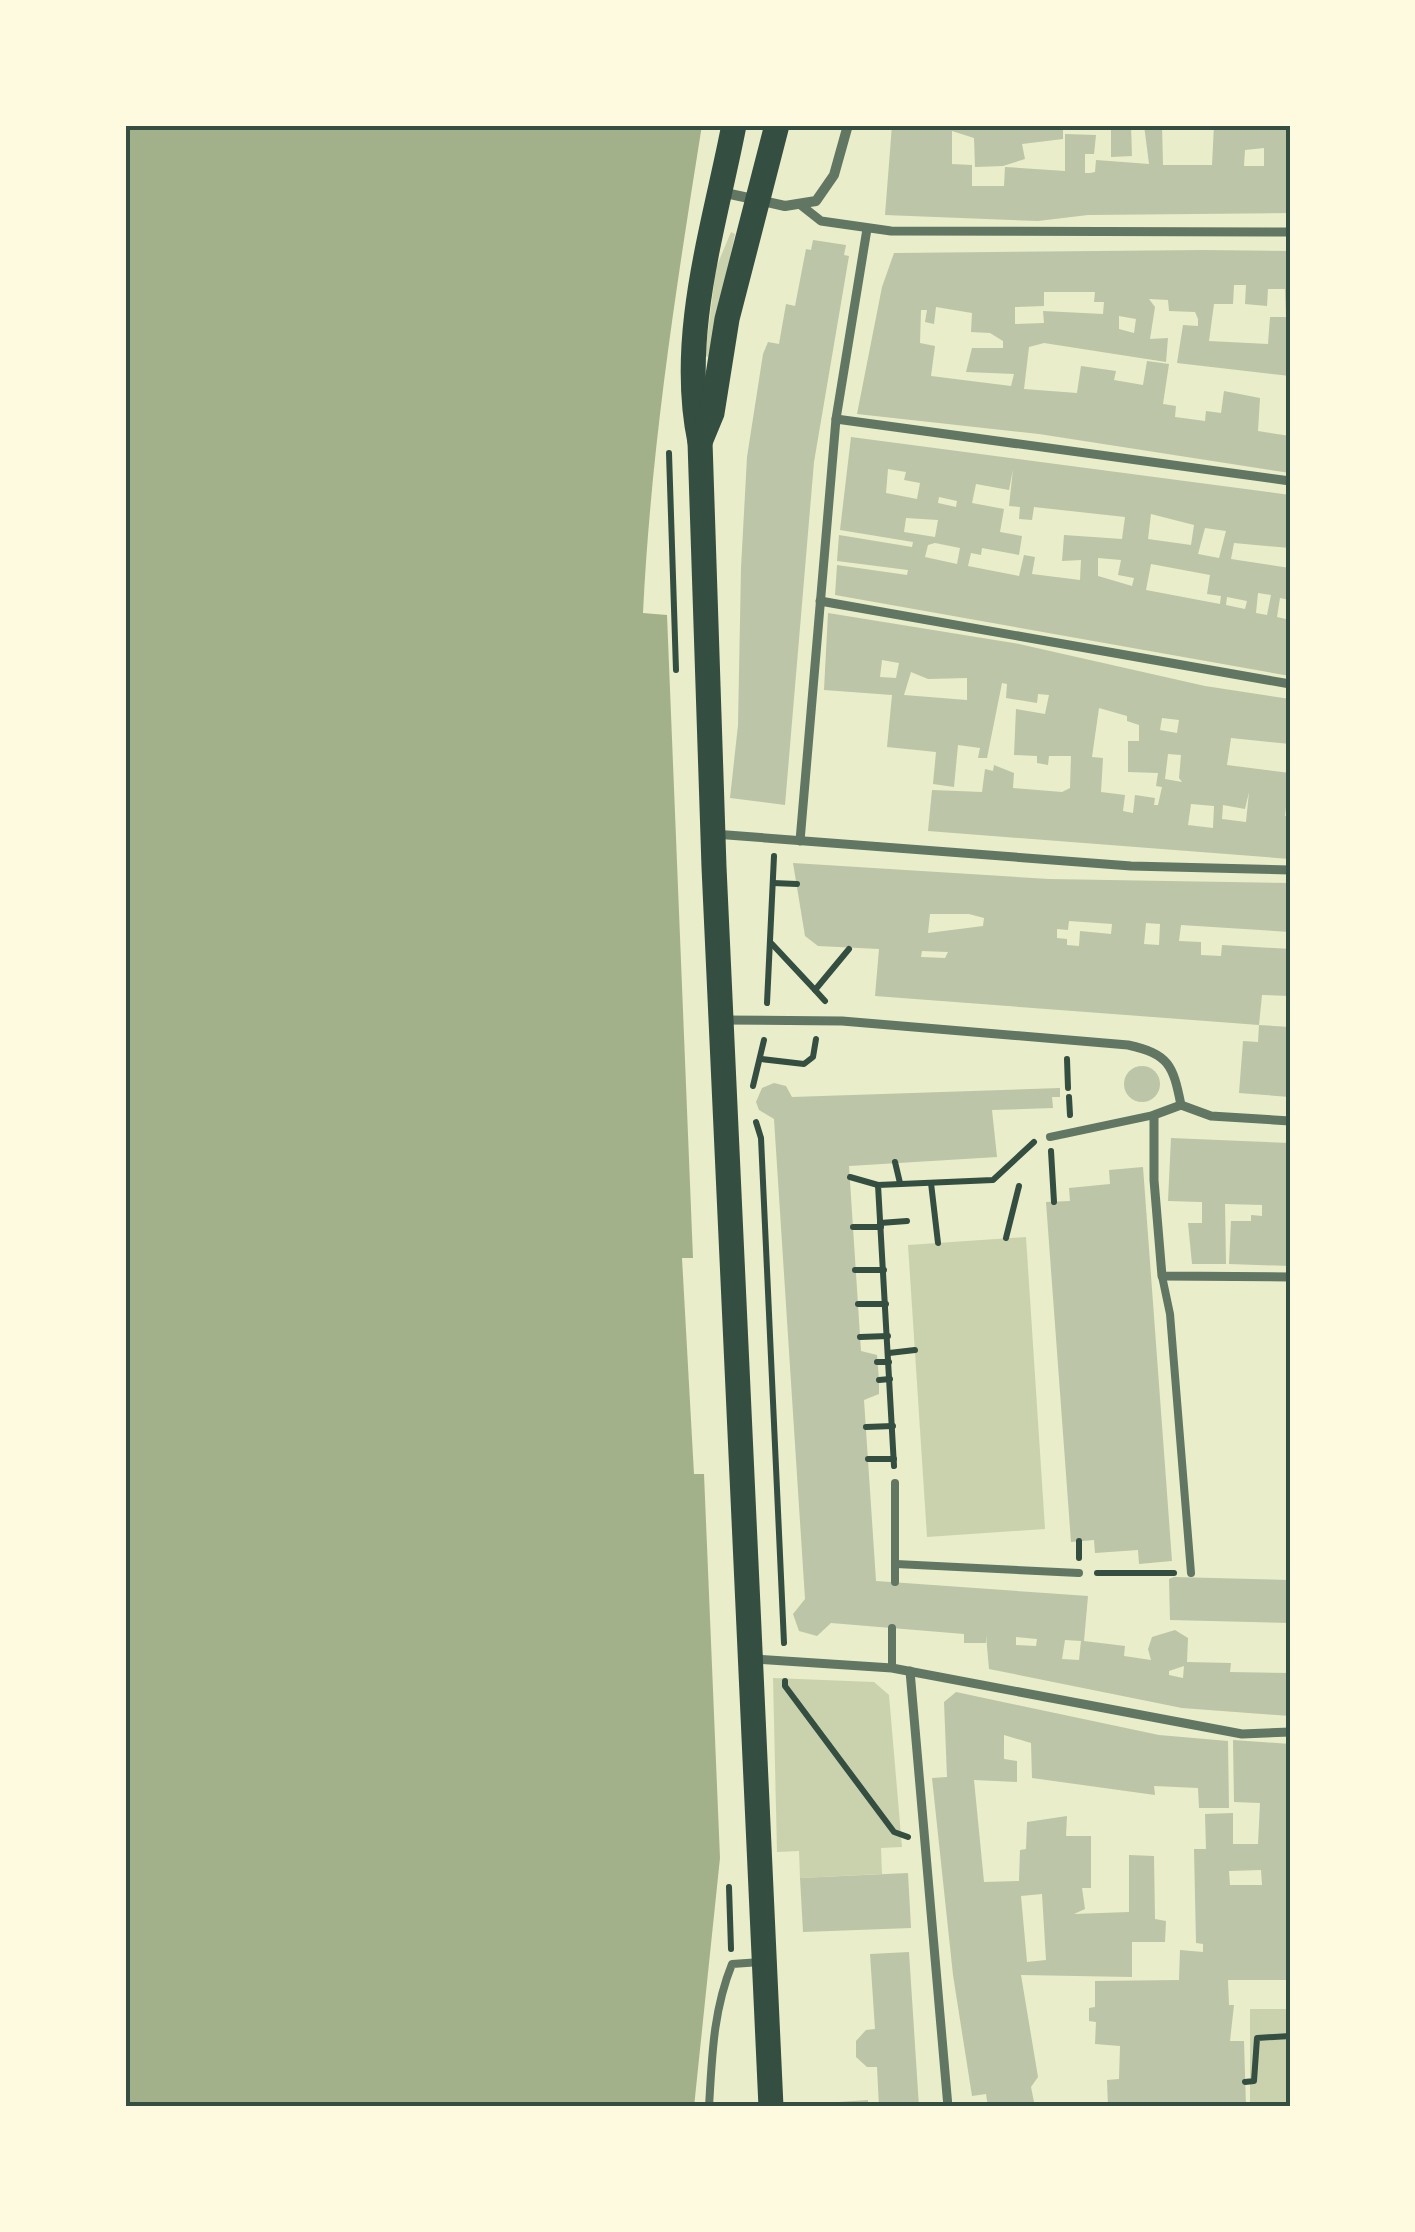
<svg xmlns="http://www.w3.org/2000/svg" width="1415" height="2232" font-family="Helvetica,sans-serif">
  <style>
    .green { fill: #cad2ad }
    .water { fill: #a3b18a }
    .building { fill: #bcc5a7; fill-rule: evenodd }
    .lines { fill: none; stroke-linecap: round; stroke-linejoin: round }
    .path { stroke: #344e41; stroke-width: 6 }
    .service { stroke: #617663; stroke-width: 8 }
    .pedestrian { stroke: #617663; stroke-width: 9 }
    .minor { stroke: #617663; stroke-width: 10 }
    .primary { stroke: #344e41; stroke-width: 25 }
    .neatline { fill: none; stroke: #344e41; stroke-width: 4 }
  </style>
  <rect width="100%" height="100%" fill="#e9edc9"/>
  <!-- green -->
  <g class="green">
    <path d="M731,232L735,234L709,357L705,356L716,268Z"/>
    <path d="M1026,1237L1045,1529L927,1537L908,1245Z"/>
    <path d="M773,1678L874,1682L889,1695L902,1847L881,1848L882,1874L800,1878L799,1851L777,1852Z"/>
    <rect x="1250" y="2009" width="40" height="98"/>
  </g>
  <!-- water -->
  <path class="water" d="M125,125H702C676,288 651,448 643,613L667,615L693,1258H682L694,1474H704L720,1858L694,2107H125Z"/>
  <!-- building -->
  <g class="building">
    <path d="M892,125H1063V139L1022,144L1025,159L1003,166L975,167L974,138L952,131V164L972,165V186H1004L1005,167L1065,171V134L1096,135L1094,154H1085V173H1090L1095,172L1096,160L1149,164L1144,125H1162L1163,165H1212L1214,125H1290V213L1088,215L1038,221L885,215ZM1264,148V166H1244L1245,150Z"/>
    <path d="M1111,125H1131L1132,156L1111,157Z"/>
    <path d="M813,240L846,245L844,255L849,256L814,462L785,805L730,798L738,725L741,568L747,457L763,354L768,342L779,344L786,304L795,306L806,249L811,250Z"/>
    <path d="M1203,250L1290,251V376L1177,363L1183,325L1198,326V319L1195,312L1169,311L1168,300L1149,299L1155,307L1150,339L1168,338L1166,362L1044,343L1029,347L1024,389L1077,393L1081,366L1116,371L1114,380L1143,385L1147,361L1169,364L1163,404L1176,406L1175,417L1205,421L1206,411L1221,413L1224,391L1260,398L1258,431L1290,436V473L1039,434L857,414L882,287L894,253ZM1234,285H1246L1245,304L1267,306L1268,289H1285L1286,317H1270L1268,344L1209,341L1214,304H1233ZM1044,292H1095L1094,302H1104L1103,314L1043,311L1044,323L1015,324V307L1044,306ZM936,307L972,313L971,332L990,333L1003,341V348H972L966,372L1014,374L1011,386L931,376L935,346L920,343L921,310H927L925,322L934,324ZM1119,316L1136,319L1134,333L1119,329Z"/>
    <path d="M851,437L1290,495V548L1234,543L1231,559L1290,568V600L1280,598L1277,617L1290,620V676L835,595L837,565L907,575L908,570L837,561L839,535L912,547L913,542L840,530ZM888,469L906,472L904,480L920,483L917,499L886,493ZM1013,469L1009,506L1020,507L1019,519L1032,520L1034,507L1125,517L1122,539L1064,535L1062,561L1081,560L1080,580L1032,574L1035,557L1024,555L1019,576L968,566L971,553L981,555L982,548L1019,555L1022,536L1000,532L1004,509L972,503L976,484L1009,490ZM939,497L957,501L956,507L938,503ZM1151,514L1194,525L1191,545L1148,539ZM906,518L938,520L935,537L904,532ZM1205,528L1226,531L1219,558L1198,554ZM935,543L960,548L957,564L925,557L928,545ZM1098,558L1121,560L1118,575L1134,578L1132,586L1098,576ZM1151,564L1210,575L1207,594L1221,596L1220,604L1146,590ZM1258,593L1271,595L1267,615L1256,613ZM1227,597L1247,601L1245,609L1226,605Z"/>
    <path d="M828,613L1019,644L1205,686L1290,699V744L1231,738L1227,765L1290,773L1285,816H1290V859L928,831L932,790L982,792L985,769L993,771L994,765L1014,773L1013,788L1062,792L1070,788L1071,756H1049L1048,765L1037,763V756L1014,755L1016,709L1045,714L1049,695L1038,694L1037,703L1006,698L1007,684L1002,683L987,758H978L980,748L958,745L954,787L933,784L936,752L887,747L892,695L824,690ZM882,660L899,663L896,678L880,677ZM911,672L928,679L967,678V700L904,695ZM1099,708L1127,716V721L1139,725V741H1128V772L1158,773L1156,786L1162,787L1158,805H1154L1155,798L1135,795L1133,813L1123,811L1125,795L1101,792L1103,758L1092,757ZM1162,718L1179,720L1177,733L1160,730ZM1168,754L1181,755L1179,778L1182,782L1165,779ZM1249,792L1246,822L1222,819L1223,805L1245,809ZM1191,804L1214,806L1213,828L1188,825Z"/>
    <path d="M793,863L1049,879L1290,883V932L1181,925L1179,941L1201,942V955L1221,956L1222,945L1290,949V996L1262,995L1259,1025L1290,1027V1097L1239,1093L1243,1041L1258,1042L1259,1025L875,996L879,949L818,946L805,936ZM930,914H969L984,918L983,926L928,933ZM1069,921L1112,924L1111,934L1080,931L1079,946L1067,945V939L1057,938V929L1068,930ZM1146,923L1160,924L1159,945L1144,944ZM922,951L948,952L945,958L921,957Z"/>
    <circle cx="1142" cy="1084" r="18"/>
    <path d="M774,1083L786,1086L792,1097L1060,1088V1097H1052L1053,1108L992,1110L997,1157L849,1166L861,1351L877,1355L879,1380V1394L864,1400L876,1581L1088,1596L1084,1641L1125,1646L1124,1656L1151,1660L1148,1649L1152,1637L1175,1630L1188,1638L1187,1662L1231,1663L1230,1672L1290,1673V1716L1182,1708L989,1669L986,1635V1643H964V1634L831,1623L817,1636L799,1631L793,1614L805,1599L774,1119L759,1110L756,1102L762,1088ZM1016,1637L1037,1639L1036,1646L1016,1645ZM1065,1640L1081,1641L1079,1660L1062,1659ZM1184,1666L1183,1678L1169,1675V1671Z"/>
    <path d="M1171,1138L1290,1143V1266L1229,1264L1231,1221H1251V1215L1262,1216V1205L1225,1204L1226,1264H1192L1188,1223H1202V1202L1168,1201Z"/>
    <path d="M1143,1167L1172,1561L1139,1564L1138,1550L1095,1553L1094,1540L1071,1542L1046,1202L1070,1201L1069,1188L1110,1184L1109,1170Z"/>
    <path d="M1174,1577L1290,1580V1623L1170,1620L1169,1579Z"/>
    <path d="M956,1692L1159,1735L1228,1741L1229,1808H1199L1198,1788L1154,1786L1155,1795L1032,1778L1031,1743L1004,1735V1759L1017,1761V1782L974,1780L984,1882L1019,1881L1020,1850L1026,1849L1027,1822L1067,1816L1066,1836H1091V1888H1082L1085,1909L1074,1914L1129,1912V1855L1154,1856L1155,1919L1166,1921L1165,1942H1132V1977L1021,1975L1038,2077L1031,2087L1035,2107H988L986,2094L972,2096L953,1975L932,1778L947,1777L944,1702ZM1042,1894L1046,1960L1027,1962L1021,1896Z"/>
    <path d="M1233,1740L1290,1744V1980H1228L1229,2005H1234L1230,2041H1244L1246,2107H1108L1107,2080L1119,2079L1120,2046L1095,2044L1096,2022L1089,2021V2008L1095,2007V1981L1179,1980L1180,1950L1203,1952V1944L1196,1943L1194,1849H1206L1205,1814L1233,1813V1844H1258L1260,1803L1234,1802ZM1261,1870L1262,1885H1230L1229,1871Z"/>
    <path d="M908,1873L911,1928L803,1932L800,1878Z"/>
    <path d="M909,1952L919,2107H879L877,2067H867L856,2057V2041L866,2030L875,2029L870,1954Z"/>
    <path d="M868,2100V2107H838V2102Z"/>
  </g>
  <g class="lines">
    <!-- path -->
    <g class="path">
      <path d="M669,453L676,670"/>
      <path d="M773,883L797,884"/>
      <path d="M772,944L815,990"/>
      <path d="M825,1001L815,990L849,949"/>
      <path d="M767,1003L774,856"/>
      <path d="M761,1059L804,1064L813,1057L816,1039"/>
      <path d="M1067,1059L1068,1088"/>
      <path d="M753,1086L764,1040"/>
      <path d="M1069,1097L1070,1115"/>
      <path d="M756,1122L761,1138L784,1643"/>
      <path d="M1051,1151L1054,1202"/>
      <path d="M895,1162L900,1183"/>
      <path d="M850,1177L878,1185"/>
      <path d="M931,1183L938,1243"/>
      <path d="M880,1223L907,1221"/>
      <path d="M853,1227H881"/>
      <path d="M1006,1238L1019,1186"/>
      <path d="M855,1270H884"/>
      <path d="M858,1304H886"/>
      <path d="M860,1337L888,1336"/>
      <path d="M889,1353L915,1350"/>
      <path d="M877,1362H889"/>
      <path d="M879,1380L890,1379"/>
      <path d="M866,1427L893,1426"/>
      <path d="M868,1459H894"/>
      <path d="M894,1466L878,1185L993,1180L1034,1142"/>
      <path d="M1079,1558V1541"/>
      <path d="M1097,1573H1174"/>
      <path d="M785,1681V1686L894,1832L908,1837"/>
      <path d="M729,1887L731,1949"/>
      <path d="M1245,2082L1254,2081L1257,2038L1290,2036"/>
    </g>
    <!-- service -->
    <g class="service">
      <path d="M1050,1137L1154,1115"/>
      <path d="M1162,1276L1170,1314L1191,1573"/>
      <path d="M896,1564L1079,1573"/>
      <path d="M895,1582V1483"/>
      <path d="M892,1628V1668"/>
      <path d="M709,2107C712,2057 713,2011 732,1964L761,1962"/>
    </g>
    <!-- pedestrian -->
    <g class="pedestrian">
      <path d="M802,206L821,221L891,231L1290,232"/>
      <path d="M836,419L1290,481"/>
      <path d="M820,601L1290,684"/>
      <path d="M714,834L1131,866L1290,870"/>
      <path d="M800,841L836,419L867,229"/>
      <path d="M722,1020L842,1021L1128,1045C1169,1054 1173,1065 1181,1105L1211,1116L1290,1121"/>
      <path d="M1181,1105L1154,1115V1180L1162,1276L1290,1277"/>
      <path d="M755,1659L892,1668L1242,1734L1290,1732"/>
      <path d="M910,1671L948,2107"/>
    </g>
    <!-- minor -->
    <path class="minor" d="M721,192L785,206L816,201L834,175L848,125"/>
    <!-- primary -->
    <g class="primary">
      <path d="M734,125C714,228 678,337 700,442L714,867L771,2107"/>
      <path d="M700,442L712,413L727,319L777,125"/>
    </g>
  </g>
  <!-- border -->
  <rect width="1415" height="2232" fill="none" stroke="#fefae0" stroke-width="255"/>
  <rect x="128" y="128" width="1160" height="1976" class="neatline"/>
</svg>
